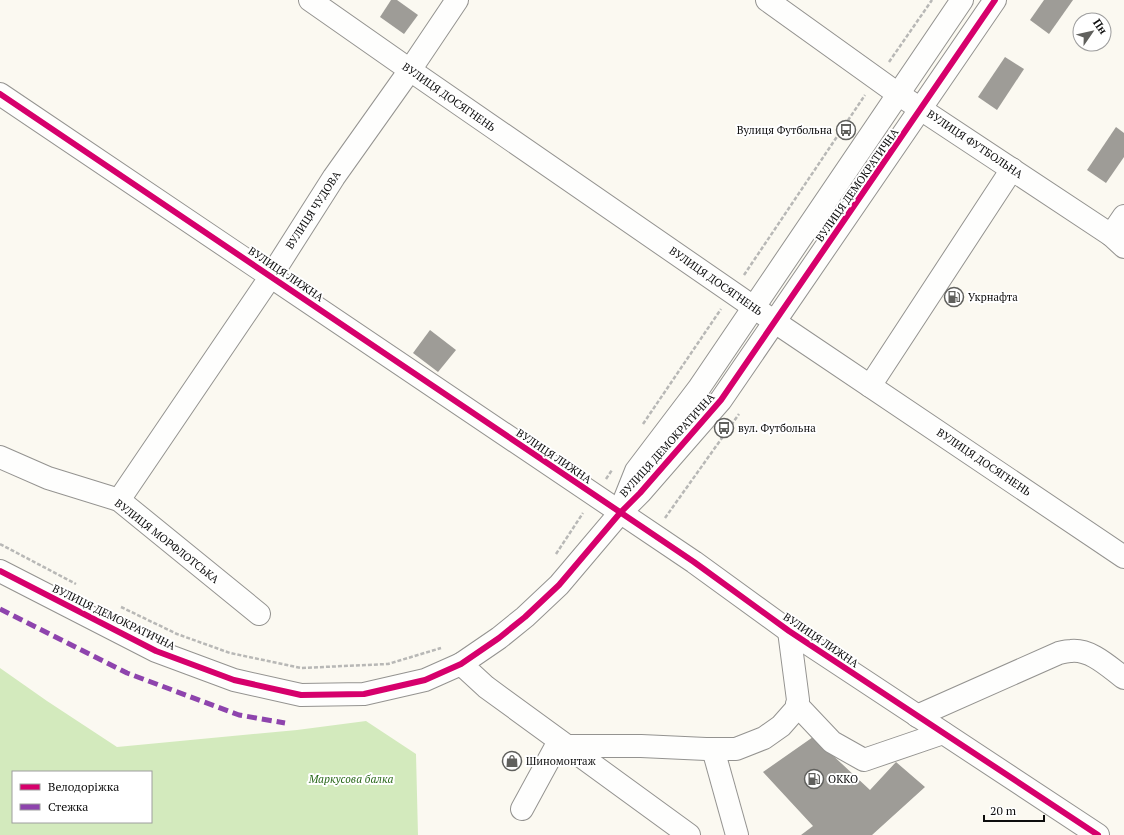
<svg xmlns="http://www.w3.org/2000/svg" width="1124" height="835" font-family="'PT Serif',serif">
  <style>
    .forest { fill: #d3eabd; fill-rule: evenodd }
    .building { fill: #9e9c97 }
    .lines { fill: none; stroke-linecap: round; stroke-linejoin: round }
    .minor-casing { stroke: #949390; stroke-width: 24 }
    .path { stroke: #b8b8b6; stroke-width: 2.5; stroke-dasharray: 4 2; stroke-linecap: butt }
    .minor { stroke: #fefefd; stroke-width: 22 }
    .quiet { stroke: #8e44ad; stroke-width: 5; stroke-dasharray: 10 5; stroke-linecap: butt }
    .cycleway-casing { stroke: #fff; stroke-width: 8 }
    .cycleway { stroke: #d6006c; stroke-width: 6 }
    .labels { text-anchor: middle; stroke-width: 4; stroke-linejoin: round; paint-order: stroke }
    .street-label { font-size: 11px; fill: #0d0d0d; stroke: #fff }
    .poi-label { font-size: 11px; fill: #0d0d0d; stroke: #fff; text-anchor: start }
    .park-label { font-size: 11px; font-style: italic; fill: #29681a; stroke: #fff }
  </style>
  <rect width="100%" height="100%" fill="#fbf9f1"/>
  <!-- forest -->
  <path class="forest" d="M0,668L47,701L117,747L297,730L366,721L416,754L418,835H0ZM13,772H151V822H13Z"/>
  <!-- building -->
  <g class="building">
    <path d="M391,0H397L418,15L404,34L380,17Z"/>
    <path d="M1044,0H1073L1049,34L1030,20Z"/>
    <path d="M1005,57L1024,69L997,110L978,97Z"/>
    <path d="M1116,127L1124,133V157L1106,183L1087,170Z"/>
    <path d="M430,330L456,350L438,372L413,353Z"/>
    <path d="M813,737L870,790L896,762L925,787L872,835H801L813,826L763,772Z"/>
  </g>
  <g class="lines">
    <!-- minor casing -->
    <g class="minor-casing">
      <g id="minor">
        <path d="M310,0L410,70L775,322L1124,557"/>
        <path d="M767,0L898,94L1111,235L1124,247"/>
        <path d="M0,94L694,562L789,631L1098,835"/>
        <path d="M1111,235L1124,216"/>
        <path d="M870,386L1012,169"/>
        <path d="M0,457L48,478L119,500L259,614"/>
        <path d="M119,500L271,276L334,177L410,70L457,0"/>
        <path d="M622,506L636,471L699,388L962,0"/>
        <path d="M0,571L156,651L234,680L301,695L364,694L425,680L461,664L499,638L525,617L559,585L620,513L640,493L721,400L995,0"/>
        <path d="M461,664L486,687L689,835"/>
        <path d="M797,705L832,742L864,760L943,733"/>
        <path d="M917,716L1059,653C1063,652 1067,651 1071,651C1091,649 1109,667 1124,678"/>
        <path d="M565,746H641L706,749H736L764,738L781,726L796,709L798,700L789,631"/>
        <path d="M713,749L737,835"/>
        <path d="M522,809L559,741"/>
      </g>
    </g>
    <!-- path -->
    <g class="path">
      <path d="M889,62L932,0"/>
      <path d="M744,275L865,95"/>
      <path d="M643,424L721,309"/>
      <path d="M606,479L612,470"/>
      <path d="M665,518L739,414"/>
      <path d="M0,544L76,584"/>
      <path d="M556,554L583,513"/>
      <path d="M121,607L177,634L230,653L301,668L388,664L441,648"/>
    </g>
    <!-- minor -->
    <use href="#minor" class="minor"/>
    <!-- quiet -->
    <path class="quiet" d="M0,609L127,673L239,715L285,723"/>
    <!-- cycleway casing -->
    <g class="cycleway-casing">
      <g id="cycleway">
        <path d="M0,94L694,562L789,631L1098,835"/>
        <path d="M0,571L156,651L234,680L301,695L364,694L425,680L461,664L499,638L525,617L559,585L620,513L640,493L721,400L995,0"/>
      </g>
    </g>
    <!-- cycleway -->
    <use href="#cycleway" class="cycleway"/>
  </g>
  <!-- icons -->
  <defs>
    <g id="bus-ring" transform="scale(1)"><circle r="9.5" fill="#fff" stroke="#60605d" stroke-width="1.5"/><path d="M-5-6H5V4H4V6H2V4H-2V6H-4V4H-5ZM-3.5-4V0h7V-4ZM-3.5 1.2v1.5H-2V1.2ZM2 1.2v1.5H3.5V1.2Z" fill="#60605d"/></g>
    <g id="fuel-ring" transform="scale(1)"><circle r="9.5" fill="#fff" stroke="#60605d" stroke-width="1.5"/><path d="M-5.5-6h7V0h2V4h1.3V-2.5L3-4.5l.8-.8L6-3V5H2.5V1h-1V6h-7ZM-4.2-4.7v3.2H.2V-4.7Z" fill="#60605d"/></g>
    <g id="shop-ring" transform="scale(1)"><circle r="9.5" fill="#fff" stroke="#60605d" stroke-width="1.5"/><path d="M-5-2.5h2.3a2.7 3.5 0 0 1 5.4 0H5L5.5 6h-11ZM-1.5-2.5h3a1.5 2.3 0 0 0-3 0Z" fill="#60605d"/></g>
  </defs>
  <g fill-rule="evenodd">
    <use href="#bus-ring" x="846" y="130"/>
    <use href="#fuel-ring" x="954" y="297"/>
    <use href="#bus-ring" x="724" y="428"/>
    <use href="#shop-ring" x="512" y="761"/>
    <use href="#fuel-ring" x="814" y="779"/>
  </g>
  <g class="labels">
    <!-- street labels -->
    <g class="street-label">
      <text transform="translate(449 97) rotate(35)" y="4">ВУЛИЦЯ ДОСЯГНЕНЬ</text>
      <text transform="translate(975 144) rotate(34)" y="4">ВУЛИЦЯ ФУТБОЛЬНА</text>
      <text transform="translate(857 185) rotate(-55)" y="4">ВУЛИЦЯ ДЕМОКРАТИЧНА</text>
      <text transform="translate(313 210) rotate(-57)" y="4">ВУЛИЦЯ ЧУДОВА</text>
      <text transform="translate(286 274) rotate(34)" y="4">ВУЛИЦЯ ЛИЖНА</text>
      <text transform="translate(716 281) rotate(35)" y="4">ВУЛИЦЯ ДОСЯГНЕНЬ</text>
      <text transform="translate(667 445) rotate(-48)" y="4">ВУЛИЦЯ ДЕМОКРАТИЧНА</text>
      <text transform="translate(554 456) rotate(34)" y="4">ВУЛИЦЯ ЛИЖНА</text>
      <text transform="translate(984 462) rotate(34)" y="4">ВУЛИЦЯ ДОСЯГНЕНЬ</text>
      <text transform="translate(167 541) rotate(38)" y="4">ВУЛИЦЯ МОРФЛОТСЬКА</text>
      <text transform="translate(114 617) rotate(26)" y="4">ВУЛИЦЯ ДЕМОКРАТИЧНА</text>
      <text transform="translate(821 640) rotate(34)" y="4">ВУЛИЦЯ ЛИЖНА</text>
    </g>
    <!-- poi labels -->
    <g class="poi-label">
      <text x="832" y="134" text-anchor="end">Вулиця Футбольна</text>
      <text x="968" y="301">Укрнафта</text>
      <text x="738" y="432">вул. Футбольна</text>
      <text x="526" y="765">Шиномонтаж</text>
      <text x="828" y="783">ОККО</text>
    </g>
    <!-- park labels -->
    <g class="park-label">
      <text x="351" y="783">Маркусова балка</text>
    </g>
  </g>
  <!-- legend -->
  <rect x="12" y="771" width="140" height="52" fill="#ffffff" stroke="#9e9e9e"/>
  <rect x="20" y="784" width="20" height="6" fill="#d6006c" stroke="#9e9e9e"/>
  <text x="48" y="791" font-size="12" fill="#0d0d0d">Велодоріжка</text>
  <rect x="20" y="804" width="20" height="6" fill="#8e44ad" stroke="#9e9e9e"/>
  <text x="48" y="811" font-size="12" fill="#0d0d0d">Стежка</text>
  <!-- north arrow -->
  <g transform="translate(1092 32) rotate(56)"><circle r="19" fill="#ffffff" stroke="#9e9e9e"/>
  <path d="M0-3L7 15L0 10L-7 15Z" fill="#60605d"/>
  <text y="-6" font-size="11" font-weight="bold" text-anchor="middle" fill="#0d0d0d">Пн</text>
  </g>
  <!-- scale -->
  <path d="M984 815v6h60v-6" fill="none" stroke="#0d0d0d" stroke-width="2"/>
  <text x="990" y="815" font-size="12" fill="#0d0d0d" stroke="#ffffff" stroke-width="3" paint-order="stroke">20 m</text>
</svg>
